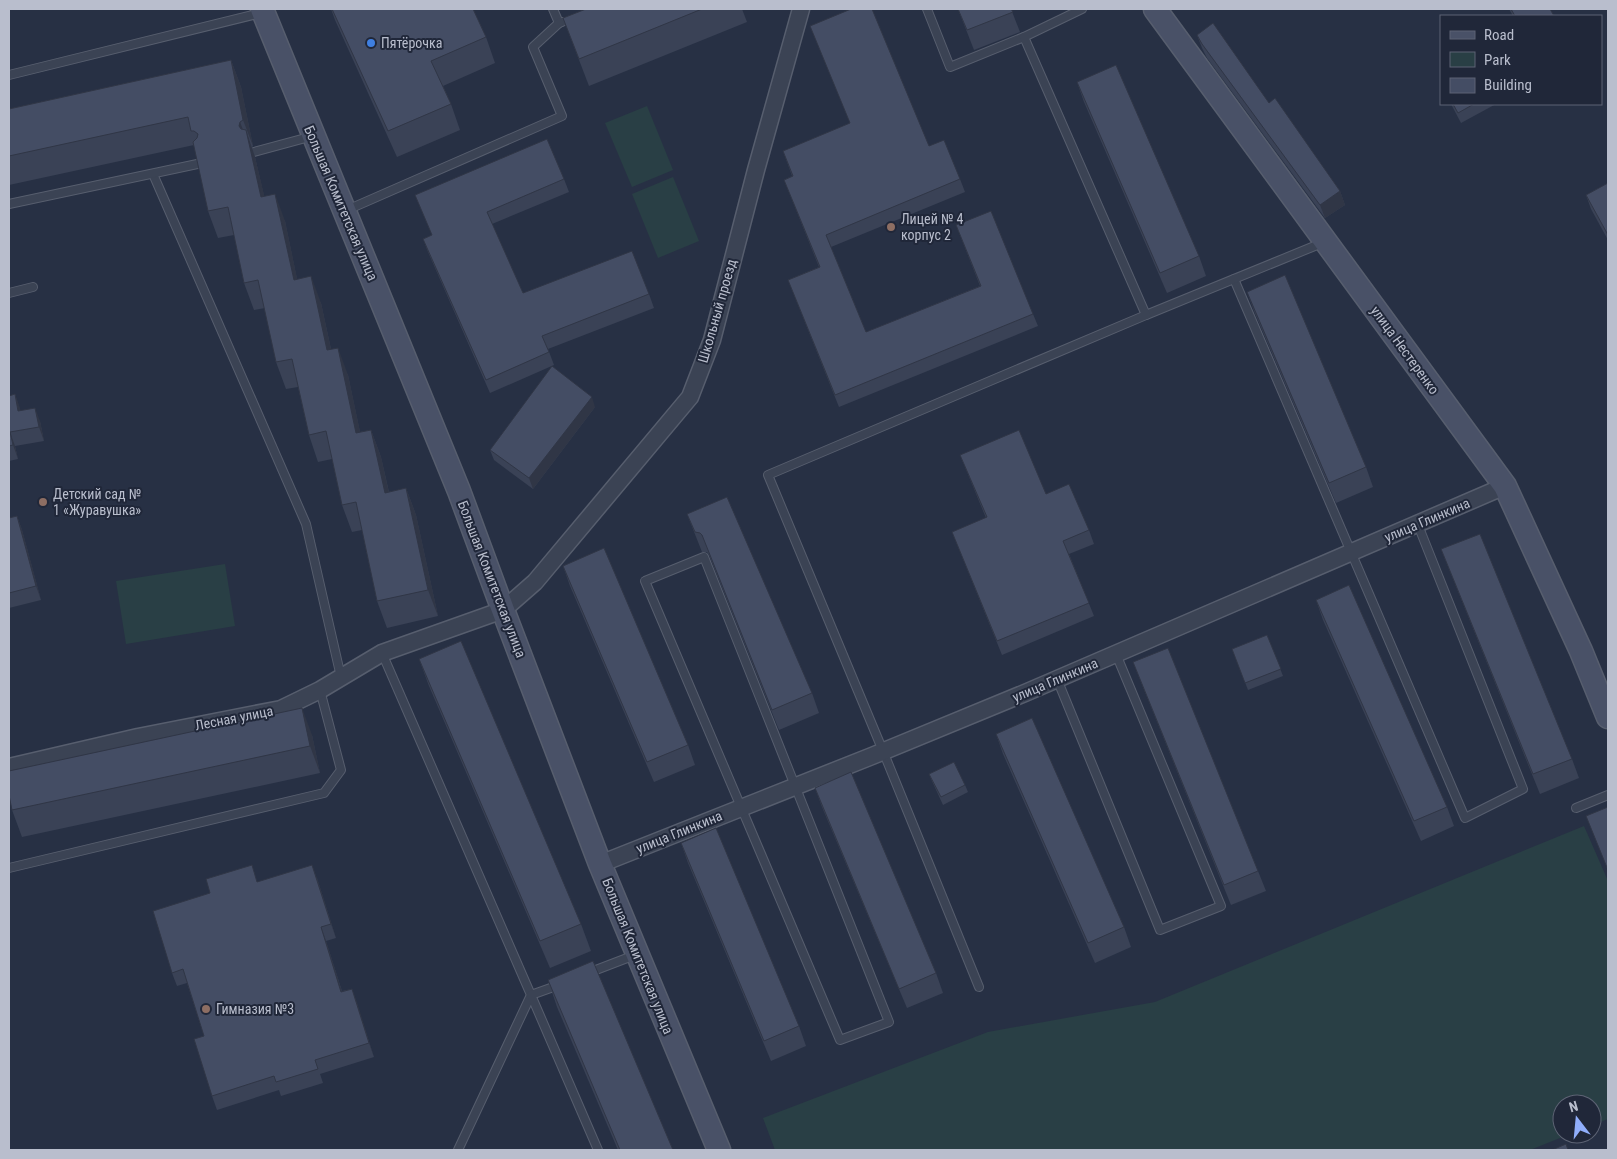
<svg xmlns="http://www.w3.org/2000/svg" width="1617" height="1159" font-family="'Roboto Condensed',sans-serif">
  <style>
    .green { fill: #293f45 }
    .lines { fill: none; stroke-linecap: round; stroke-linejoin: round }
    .lane-casing { stroke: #575e6e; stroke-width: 10 }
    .street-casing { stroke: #575e6e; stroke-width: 19 }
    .secondary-casing { stroke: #575e6e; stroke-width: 25 }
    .lane { stroke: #3b4354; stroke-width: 8 }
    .street { stroke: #3b4354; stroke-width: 16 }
    .secondary { stroke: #495167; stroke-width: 22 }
    .wall { fill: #3a4256 }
    .shaded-wall { fill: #303646 }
    .building { fill: #444d64; stroke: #303646 }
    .shop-dot { fill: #3f7fe0; stroke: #202739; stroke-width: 2 }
    .education-dot { fill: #8d6e63; stroke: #202739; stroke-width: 2 }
    .labels { text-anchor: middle; stroke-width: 4; stroke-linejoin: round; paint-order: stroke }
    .poi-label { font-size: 14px; fill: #b9becd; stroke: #202739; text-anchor: start }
    .street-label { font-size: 14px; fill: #b9becd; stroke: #202739 }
  </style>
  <rect width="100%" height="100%" fill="#273044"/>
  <!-- green -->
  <g class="green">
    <path d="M647,106L673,170L632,187L605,123Z"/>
    <path d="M673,177L699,241L658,258L632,194Z"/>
    <path d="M225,564L235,626L126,644L116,581Z"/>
    <path d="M1584,826L1608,881V1119L1592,1125V1104H1562V1134H1570L1530,1150H775L763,1118L988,1032L1155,1002Z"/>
  </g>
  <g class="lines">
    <!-- lane casing -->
    <g class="lane-casing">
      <g id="lane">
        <path d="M553,9L559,23L562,22"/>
        <path d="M927,9L950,67L1024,37"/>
        <path d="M9,75L261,13"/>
        <path d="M254,152L313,136"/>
        <path d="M153,174L306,524L341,677"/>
        <path d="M9,204L202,163"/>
        <path d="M347,210L562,116L533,47L559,23"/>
        <path d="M1234,279L1465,818L1523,789L1418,525"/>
        <path d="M9,293L33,287"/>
        <path d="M1146,315L1322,243"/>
        <path d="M704,557L889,1022L840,1040L645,581Z"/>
        <path d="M382,653L531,995L458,1150"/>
        <path d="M1057,679L1160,930L1221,906L1116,654"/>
        <path d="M1576,808L1608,795"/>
        <path d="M9,868L324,793L341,770L320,690"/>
        <path d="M588,973L635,955"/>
        <path d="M559,985L531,995L598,1150"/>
        <path d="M979,987L883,751L768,475L1146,315L1024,37L1082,9"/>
      </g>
    </g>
    <!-- street casing -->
    <g class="street-casing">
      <g id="street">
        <path d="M9,767L138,737L281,709L320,690L382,653L503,610L535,582L690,397L712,340L756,170L801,9"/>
        <path d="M600,864L872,756L1025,693L1505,486"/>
      </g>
    </g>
    <!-- secondary casing -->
    <g class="secondary-casing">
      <g id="secondary">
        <path d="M262,9L459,491L503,610L600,864L719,1150"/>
        <path d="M1155,9L1505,486L1581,651L1608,717"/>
      </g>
    </g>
    <!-- lane -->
    <use href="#lane" class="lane"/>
    <!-- street -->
    <use href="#street" class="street"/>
    <!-- secondary -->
    <use href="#secondary" class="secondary"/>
  </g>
  <!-- wall -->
  <g class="wall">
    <path d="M331,9H473L486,37L495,63L443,86L451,104L460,130L397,157L335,20Z"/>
    <path d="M586,9H742L747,22L589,86L563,18Z"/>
    <path d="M958,9H1011L1020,32L974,50Z"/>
    <path d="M1509,9H1550L1554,16H1513Z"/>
    <path d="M810,26L929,146L960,179L965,192L831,247L866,332L980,286L956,225L1033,314L1038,326L839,407L788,280L819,267L784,180L792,176L783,151L850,123Z"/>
    <path d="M1197,35L1269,103L1340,191L1345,205L1325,218L1207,58L1202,48Z"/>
    <path d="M231,60L241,87L253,146L252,147L255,157L264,196L285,221L297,279L321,303L331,349L348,375L360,432L371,430L381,457L389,492L406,488L416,515L438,616L387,628L377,601L362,530L352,532L342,505L332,459L318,462L309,435L298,387L286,389L276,362L265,308L254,310L244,283L234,235L218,238L208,211L194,145L9,185V109Z"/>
    <path d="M1077,82L1199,256L1206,276L1167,293L1084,102Z"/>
    <path d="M1451,104H1496L1461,123Z"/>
    <path d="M564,179L569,192L492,224L523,293L649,294L654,308L548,349L554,365L490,393L428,252L423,239L432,235L415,195Z"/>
    <path d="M1608,183V240L1591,209L1586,195Z"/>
    <path d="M1247,292L1366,467L1373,487L1336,503L1254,311Z"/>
    <path d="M15,394L20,411L40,421L44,441L15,446L18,459L9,461V396Z"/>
    <path d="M595,407L533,489L494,460L490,450Z"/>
    <path d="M960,455L1046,494L1089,530L1094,544L1069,554L1094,616L1002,655L952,532L986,518Z"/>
    <path d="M687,514L812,693L819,713L779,730L709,555L707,552H702Z"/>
    <path d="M17,516L22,530L41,600L9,608V518Z"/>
    <path d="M1441,549L1572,759L1579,778L1540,794L1449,569Z"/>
    <path d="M563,566L688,745L695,765L654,782L570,586Z"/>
    <path d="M1316,600L1447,807L1454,826L1421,841L1323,620Z"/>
    <path d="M1267,635L1283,676L1248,690L1232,649Z"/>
    <path d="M419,659L581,924L591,951L550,968L429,686Z"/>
    <path d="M1133,662L1258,871L1266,891L1231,905L1141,682Z"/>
    <path d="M996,734L1124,927L1131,947L1095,963L1003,754Z"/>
    <path d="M312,735L320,773L22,837L12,810Z"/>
    <path d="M929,774L965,785L968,792L943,805L932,781Z"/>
    <path d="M815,788L936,973L943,993L907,1008L822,807Z"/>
    <path d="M681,843L799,1026L806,1046L771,1061L688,863Z"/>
    <path d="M317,878L336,938L326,941L342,991L352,989L374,1057L320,1074L323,1083L281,1096L279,1090L217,1110L212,1096L204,1036L187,983L177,986L172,973L258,882Z"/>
    <path d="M548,980L673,1150H618L557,1007Z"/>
  </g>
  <!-- shaded-wall -->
  <g class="shaded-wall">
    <path d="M231,60L241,87L253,146L243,120Z"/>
    <path d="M240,122L250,148L239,126Z"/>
    <path d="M246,130L255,157L271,224L261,197Z"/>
    <path d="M1340,191L1345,205L1325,218L1320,205Z"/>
    <path d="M275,194L285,221L303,307L294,280Z"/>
    <path d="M311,276L321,303L337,377L327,350Z"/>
    <path d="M338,348L348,375L366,460L356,433Z"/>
    <path d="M15,394L20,408L23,425L18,411Z"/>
    <path d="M592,397L595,407L533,489L529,478Z"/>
    <path d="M35,408L40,421L44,441L39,427Z"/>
    <path d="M371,430L381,457L395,520L385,493Z"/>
    <path d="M10,432L15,446L18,459L13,445Z"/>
    <path d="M406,488L416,515L438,616L428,590Z"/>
    <path d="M17,516L22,530L41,600L36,586Z"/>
    <path d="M302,708L312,735L320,773L310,746Z"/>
    <path d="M312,865L317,878L336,938L331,924Z"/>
    <path d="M321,927L326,941L346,1005L341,992Z"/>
    <path d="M352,989L357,1002L374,1057L369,1043Z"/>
  </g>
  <!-- building -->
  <g class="building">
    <path d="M332,9H473L486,37L431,61L451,104L388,131Z"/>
    <path d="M586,9H702L579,59L563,18Z"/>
    <path d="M851,9H872L929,146L944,140L960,179L826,235L866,332L981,286L956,225L991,211L1033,314L835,395L788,280L820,267L784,180L793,176L783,151L850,123L810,26Z"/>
    <path d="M958,9H1011L1013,12L967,30Z"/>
    <path d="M1511,9H1550L1554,16H1515Z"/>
    <path d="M1213,23L1269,103L1275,98L1340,191L1320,205L1202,44L1197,35Z"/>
    <path d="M231,60L243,120L240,122L239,126L241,129L246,130L261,197L275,194L294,280L311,276L327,350L338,348L356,433L371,430L385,493L406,488L428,590L377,601L356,502L342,505L326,431L309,435L292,359L276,362L258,280L244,283L228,207L208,211L193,142L197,138L198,134L194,131H191L188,117L9,156V109Z"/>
    <path d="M1116,65L1199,256L1160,273L1077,82Z"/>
    <path d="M1453,104H1474L1458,113Z"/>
    <path d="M547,139L564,179L487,212L523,293L632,251L649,294L542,336L549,352L486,380L423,239L432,235L415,195Z"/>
    <path d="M1608,183V235L1586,195Z"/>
    <path d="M1285,275L1366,467L1329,483L1247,292Z"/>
    <path d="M552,366L592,397L529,478L490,450Z"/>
    <path d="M15,394L18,411L35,408L39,427L10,432L13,445L9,446V396Z"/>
    <path d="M1019,430L1046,494L1069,484L1089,530L1063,541L1089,603L997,641L952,532L987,517L960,455Z"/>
    <path d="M727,497L812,693L772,710L702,535L700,533L695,532L687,514Z"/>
    <path d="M17,516L36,586L9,593V518Z"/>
    <path d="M1480,534L1572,759L1533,774L1441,549Z"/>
    <path d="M604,548L688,745L647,762L563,566Z"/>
    <path d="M1349,585L1447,807L1414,821L1316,600Z"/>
    <path d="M1267,635L1281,669L1245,683L1232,649Z"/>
    <path d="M461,641L581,924L540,941L419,659Z"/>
    <path d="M1168,648L1258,871L1224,885L1133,662Z"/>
    <path d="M302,708L310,746L12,810L9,795V771Z"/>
    <path d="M1032,718L1124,927L1088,943L996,734Z"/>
    <path d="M954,762L965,785L941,797L929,774Z"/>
    <path d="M851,772L936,973L899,989L815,788Z"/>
    <path d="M1608,807V870L1586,816Z"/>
    <path d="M716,828L799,1026L764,1041L681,843Z"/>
    <path d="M252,865L257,882L312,865L331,924L321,927L341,992L352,989L369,1043L315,1060L318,1069L276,1082L274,1076L212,1096L194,1039L204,1036L183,969L172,973L153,911L210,893L206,879Z"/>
    <path d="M593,961L673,1150H620L548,980Z"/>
    <path d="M1566,1144L1568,1150H1552Z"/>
  </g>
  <!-- markers -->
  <circle class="shop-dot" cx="371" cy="43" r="5"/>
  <g class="education-dot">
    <circle cx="891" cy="227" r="5"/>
    <circle cx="43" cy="502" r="5"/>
    <circle cx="206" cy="1009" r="5"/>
  </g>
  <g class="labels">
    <!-- poi labels -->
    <g class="poi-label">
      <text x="381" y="48">Пятёрочка</text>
      <text x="901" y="224">Лицей № 4<tspan x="901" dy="16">корпус 2</tspan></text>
      <text x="53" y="499">Детский сад №<tspan x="53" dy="16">1 «Журавушка»</tspan></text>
      <text x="216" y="1014">Гимназия №3</text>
    </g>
    <!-- street labels -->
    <g class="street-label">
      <text transform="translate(341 203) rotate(67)" y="5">Большая Комитетская улица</text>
      <text transform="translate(717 311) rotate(-74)" y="5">Школьный проезд</text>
      <text transform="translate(1405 350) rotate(54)" y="5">улица Нестеренко</text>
      <text transform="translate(1427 520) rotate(-23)" y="5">улица Глинкина</text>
      <text transform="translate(492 579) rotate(69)" y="5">Большая Комитетская улица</text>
      <text transform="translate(1055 680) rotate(-23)" y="5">улица Глинкина</text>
      <text transform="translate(234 718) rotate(-11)" y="5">Лесная улица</text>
      <text transform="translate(679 832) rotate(-22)" y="5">улица Глинкина</text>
      <text transform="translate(638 956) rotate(68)" y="5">Большая Комитетская улица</text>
    </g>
  </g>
  <!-- border -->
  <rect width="1617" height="1159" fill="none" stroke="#b9becd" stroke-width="20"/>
  <!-- legend -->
  <rect x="1440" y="15" width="162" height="90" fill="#202739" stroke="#5d6374"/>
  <rect x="1450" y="31" width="25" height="8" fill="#495167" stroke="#5d6374"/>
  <text x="1484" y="40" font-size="15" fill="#b9becd">Road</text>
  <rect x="1450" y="52" width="25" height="15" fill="#293f45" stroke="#5d6374"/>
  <text x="1484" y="65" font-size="15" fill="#b9becd">Park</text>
  <rect x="1450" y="78" width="25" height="15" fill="#444d64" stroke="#5d6374"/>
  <text x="1484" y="90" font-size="15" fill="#b9becd">Building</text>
  <!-- north arrow -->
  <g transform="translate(1577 1119) rotate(344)"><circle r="24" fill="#202739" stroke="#5d6374"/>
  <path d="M0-4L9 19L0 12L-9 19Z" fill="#90aefb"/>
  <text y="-8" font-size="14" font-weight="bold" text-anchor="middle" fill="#b9becd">N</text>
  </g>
</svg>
